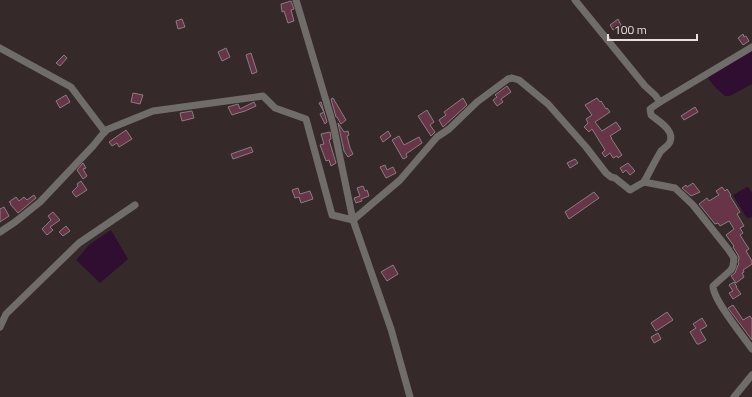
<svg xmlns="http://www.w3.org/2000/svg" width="752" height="397" font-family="'Titillium Web',sans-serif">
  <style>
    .water { fill: #2f0e31 }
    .building { fill: #683548; stroke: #897d81 }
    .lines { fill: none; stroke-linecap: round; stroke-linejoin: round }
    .street { stroke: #706c69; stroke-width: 7 }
  </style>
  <rect width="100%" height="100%" fill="#352a29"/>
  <!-- water -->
  <g class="water">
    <path d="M752,49V84L730,96H725L716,88L709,80L708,77Z"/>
    <path d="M747,187L749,188L752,193V217L748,218L746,217L733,195Z"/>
    <path d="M111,230L128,259L100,283L76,260L90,244Z"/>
  </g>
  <!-- building -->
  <g class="building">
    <path d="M291,1L294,9L291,10L294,21L288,23L284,11L282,12L281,4Z"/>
    <path d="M182,19L185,27L178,29L176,21Z"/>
    <path d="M618,19L621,25L613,30L610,25Z"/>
    <path d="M743,34L744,37L746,36L749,41L743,45L738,38Z"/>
    <path d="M226,48L230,57L222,61L218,52Z"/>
    <path d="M251,53L257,72L252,74L246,55Z"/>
    <path d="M64,55L67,58L60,66L56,63Z"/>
    <path d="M507,86L511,92L501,99L503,102L497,106L493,100L497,97L495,95Z"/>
    <path d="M133,93L143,95L140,104L131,102Z"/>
    <path d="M66,95L70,102L60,108L56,101Z"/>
    <path d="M333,98L346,120L341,124L337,117H336L331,99Z"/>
    <path d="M463,98L467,105L443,127L439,120L446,115L444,112Z"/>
    <path d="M597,98L600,102L601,101L606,109L607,108L610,112L595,122L602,131L616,122L621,129L610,136L612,138H611L622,155L618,158L617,156L613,158L610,153L605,157L602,153L605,150L592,129L589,132L584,127L588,123L586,119L592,115L585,105Z"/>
    <path d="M254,102L256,106L245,111L238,113L232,115L228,107L238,104L240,109Z"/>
    <path d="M321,102L327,122L325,124L320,114L324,112L319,103Z"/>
    <path d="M695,107L698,112L684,120L681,116Z"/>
    <path d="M427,110L434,122L430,125L435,132L431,136L418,116Z"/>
    <path d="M192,111L194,118L182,121L180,113Z"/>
    <path d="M338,123L344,132L348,131L349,135L347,136L350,148L353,154L348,157L344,151Z"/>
    <path d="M126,130L132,139L119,147L117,143L112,146L109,142Z"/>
    <path d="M388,131L391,136L383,142L380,137Z"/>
    <path d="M330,132L331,139L329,140L336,163L331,166L329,160L326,161L320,145L324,144L321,134Z"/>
    <path d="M399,136L404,145L419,137L422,143L406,154L407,157L403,159L392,140Z"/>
    <path d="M251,147L253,152L233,159L231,154Z"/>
    <path d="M575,159L578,163L570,168L567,163Z"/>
    <path d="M83,163L86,168L83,169L87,176L83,179L77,170Z"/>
    <path d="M628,163L635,171L630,175L626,170L623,173L620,168Z"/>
    <path d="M385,165L387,170L393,167L396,173L386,178L380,167Z"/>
    <path d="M81,181L87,190L76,197L72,192L78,186L77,184Z"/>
    <path d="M693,183L700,192L691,196L682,188L686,185L687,187Z"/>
    <path d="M363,186L365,191L367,190L369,196L361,199L362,201L356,203L354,198L360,196L357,188Z"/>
    <path d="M722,187L725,191L727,189L731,195L730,196L740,212L737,214L744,226L740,228L743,233L740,235L749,249L746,251L752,261V264L743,270L744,272L742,273L744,277L736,283L731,276L735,273L738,265L739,264L738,263L739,258L738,255L733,247L734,246L726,235L734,229L729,221L720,226L718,223L715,224L699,204L707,198L709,201L719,195L716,191Z"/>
    <path d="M298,188L300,194L310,191L313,199L301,203L299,197L295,198L292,190Z"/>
    <path d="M594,192L599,198L569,219L565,212Z"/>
    <path d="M34,195L36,198L18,213L10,204L11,203L9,202L16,197L19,201L24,197L27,200Z"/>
    <path d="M4,207L9,216L0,222V209Z"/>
    <path d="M53,212L60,220L50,227L53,230L47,235L42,229L51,220L48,216Z"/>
    <path d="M66,226L70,231L63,236L59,232Z"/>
    <path d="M393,265L398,274L387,281L381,272Z"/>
    <path d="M734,282L737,287H736L741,294L733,299L729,293L733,291L729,285Z"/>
    <path d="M733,305L743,320L750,316L752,319V340L728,308Z"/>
    <path d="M667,312L673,320L656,331L651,323Z"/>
    <path d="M702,318L707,326L700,330L706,340L699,344H697L690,332L696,328L693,324Z"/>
    <path d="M658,333L661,339L654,343L651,337Z"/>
  </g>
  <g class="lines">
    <!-- street -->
    <g class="street">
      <path d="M296,0L333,124L353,220L391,329L410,397"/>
      <path d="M575,0L645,86L655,95L660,102L752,47"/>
      <path d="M0,48L71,87L105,132"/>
      <path d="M644,182C649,173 656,159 661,151C664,148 668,146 670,142C675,130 658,121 651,115L650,109L660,102"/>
      <path d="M0,232L15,222L40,202L93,146L106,130L153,111L263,96L275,108L306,119L332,215L353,220L400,180L437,137L449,129L477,102L508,79L512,78L519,80L548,104L586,147L606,173L611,177L615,178L630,190L644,182L675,188L693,205L728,249L734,258L733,266L731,270L713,286C713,300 743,336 752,349"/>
      <path d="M0,327L6,314L79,243L135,205"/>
      <path d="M734,397L752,375"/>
    </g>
  </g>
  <!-- scale -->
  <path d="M608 34v6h89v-6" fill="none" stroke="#e8e1e0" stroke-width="2"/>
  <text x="614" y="34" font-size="12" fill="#e8e1e0" stroke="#352a29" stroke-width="3" paint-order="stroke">100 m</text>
</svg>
